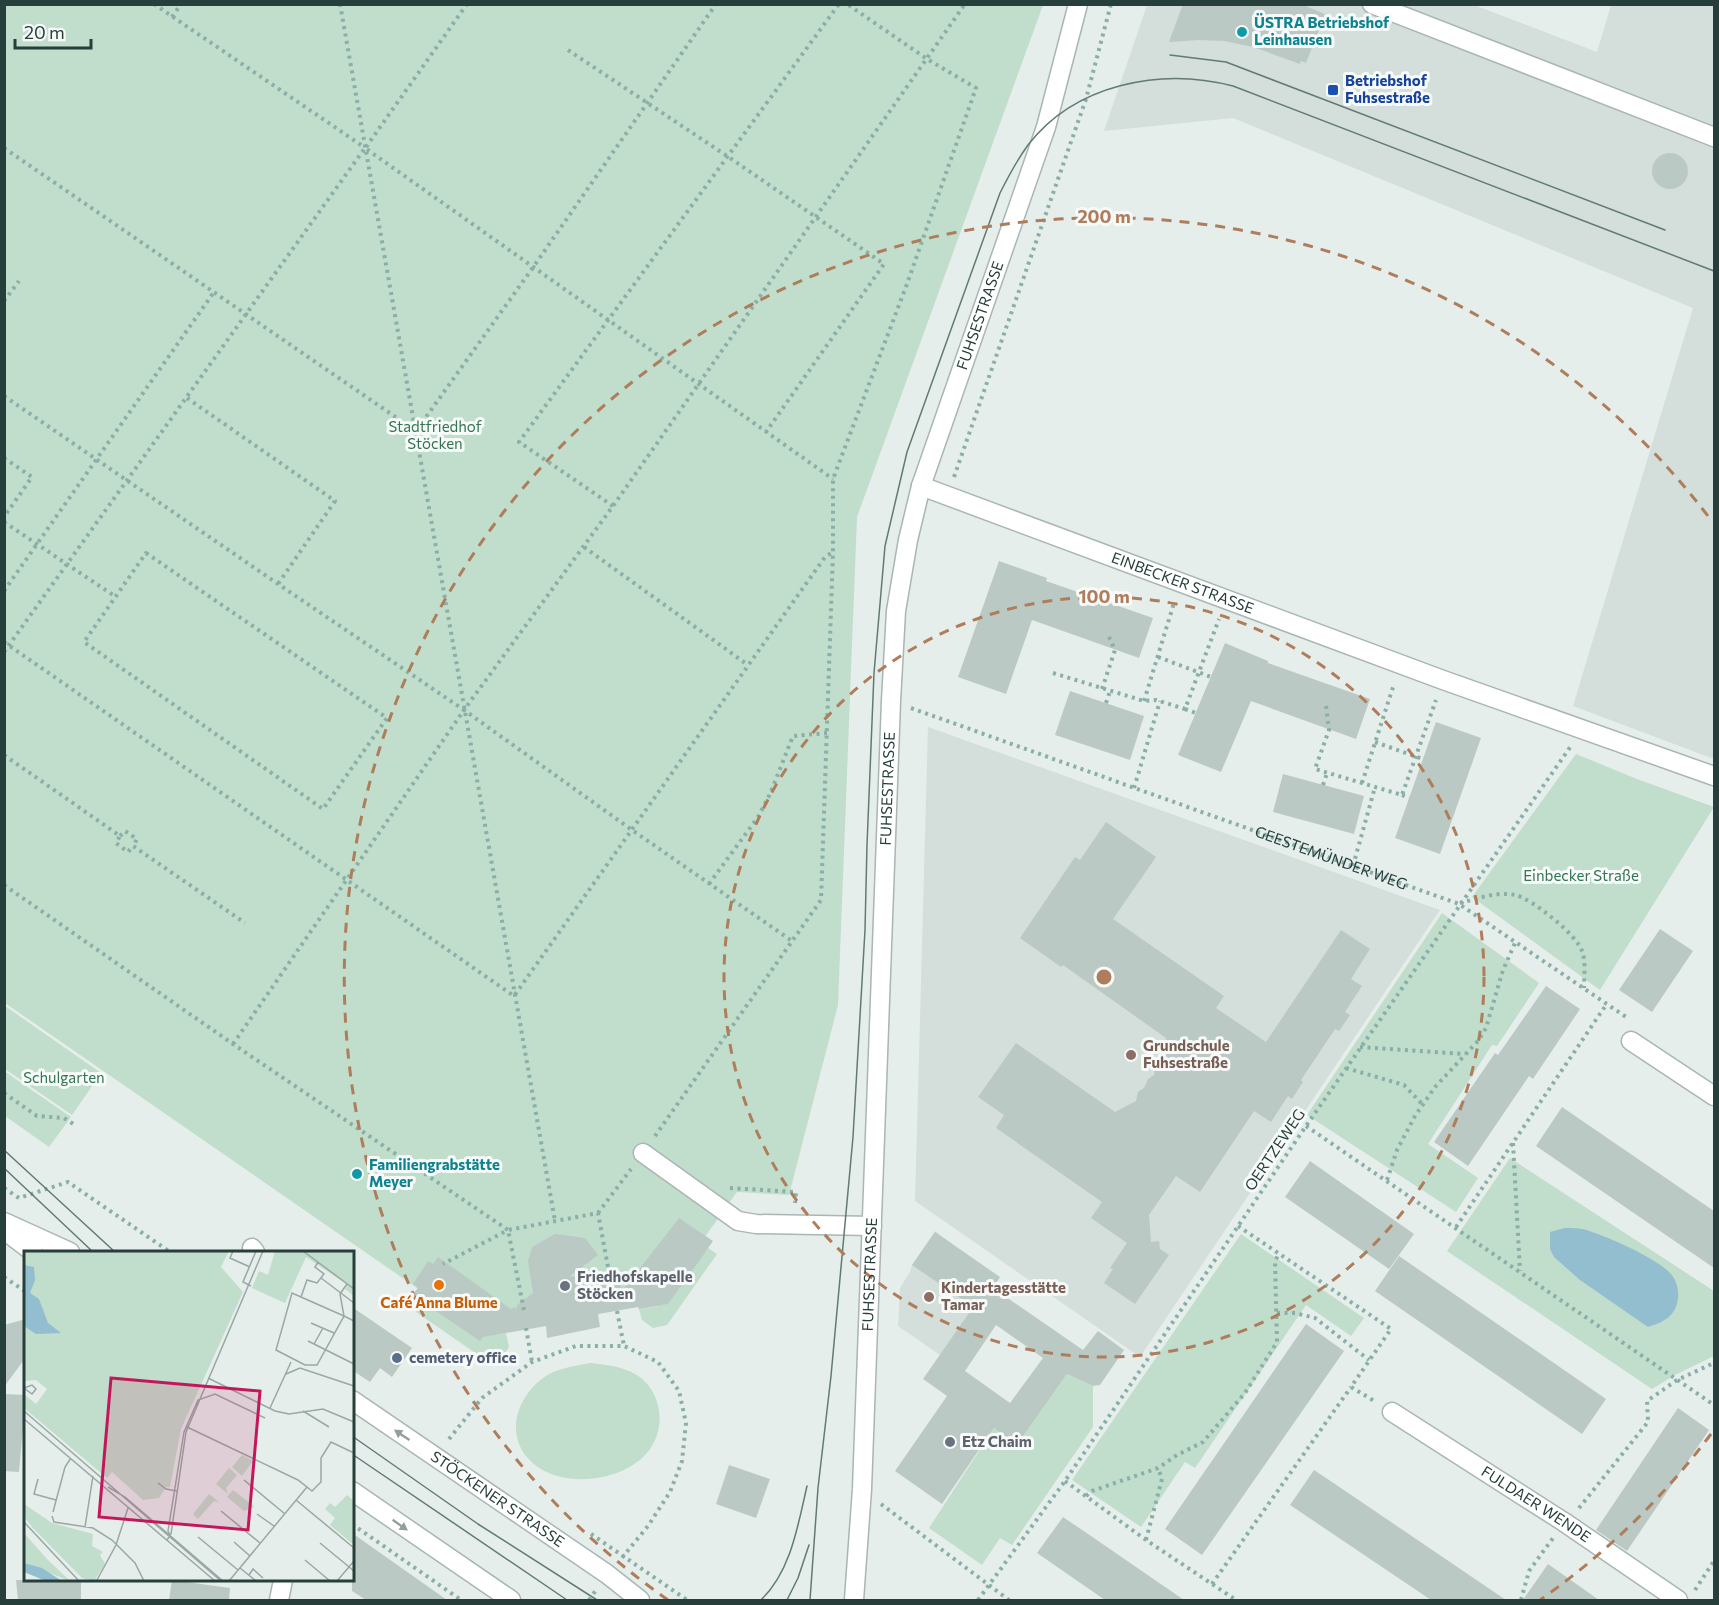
<svg xmlns="http://www.w3.org/2000/svg" width="1719" height="1605" font-family="Commissioner,sans-serif">
  <style>
    .built { fill: #d4dedb }
    .green { fill: #c1ddcc }
    .water { fill: #92becf }
    .building { fill: #bbc9c5; fill-rule: evenodd }
    .lines { fill: none; stroke-linecap: round; stroke-linejoin: round }
    .minor-casing { stroke: #a9b6b3; stroke-width: 21 }
    .path { stroke: #89afa8; stroke-width: 4; stroke-dasharray: 3 4.5; stroke-linecap: butt }
    .minor { stroke: #fff; stroke-width: 18 }
    .tram { stroke: #617a76; stroke-width: 1.5 }
    .oneway { fill: #929f9d }
    .ring { fill: none; stroke: #ae7d5b; stroke-width: 3; stroke-dasharray: 10 8 }
    .culture-dot { fill: #0f9aa8; stroke: #f7faf9; stroke-width: 2 }
    .transit-dot { fill: #1a4fb4; stroke: #f7faf9; stroke-width: 2 }
    .education-dot { fill: #8d6e63; stroke: #f7faf9; stroke-width: 2 }
    .food-dot { fill: #e8710a; stroke: #f7faf9; stroke-width: 2 }
    .worship-dot { fill: #6b7280; stroke: #f7faf9; stroke-width: 2 }
    .service-dot { fill: #5c6f8a; stroke: #f7faf9; stroke-width: 2 }
    .labels { text-anchor: middle; stroke-width: 6; stroke-linejoin: round; paint-order: stroke }
    .culture-label { font-size: 15px; font-weight: bold; fill: #0d838f; stroke: #f7faf9; text-anchor: start }
    .transit-label { font-size: 15px; font-weight: bold; fill: #164399; stroke: #f7faf9; text-anchor: start }
    .street-label { font-size: 15px; fill: #263f3b; stroke: #f7faf9 }
    .park-label { font-size: 15px; fill: #327453; stroke: #f7faf9 }
    .education-label { font-size: 15px; font-weight: bold; fill: #785e54; stroke: #f7faf9; text-anchor: start }
    .worship-label { font-size: 15px; font-weight: bold; fill: #5b616d; stroke: #f7faf9; text-anchor: start }
    .food-label { font-size: 15px; font-weight: bold; fill: #c56008; stroke: #f7faf9 }
    .service-label { font-size: 15px; font-weight: bold; fill: #4e5e75; stroke: #f7faf9; text-anchor: start }
    .inset-road { fill: none; stroke: #99a8a5; stroke-width: 1.5 }
    .view { fill: #c2185b; fill-opacity: 0.15; stroke: #c2185b; stroke-width: 3 }
    .inset-edge { fill: none; stroke: #263f3b; stroke-width: 3 }
    .centre { fill: #ae7d5b; stroke: #f7faf9; stroke-width: 3 }
    .ring-label { font-size: 18px; text-anchor: middle; font-weight: bold; fill: #ae7d5b; stroke: #f7faf9; stroke-width: 6; stroke-linejoin: round; paint-order: stroke }
  </style>
  <rect width="100%" height="100%" fill="#e6eeeb"/>
  <!-- built -->
  <g class="built">
    <path d="M1147,5H1474L1597,52L1611,5H1714V759L1573,706L1693,308L1233,118L1104,131Z"/>
    <path d="M928,727L1440,910L1140,1357L915,1201Z"/>
    <path d="M935,1231L967,1255L944,1287L973,1307L940,1355L898,1326L900,1288L910,1272L912,1265Z"/>
  </g>
  <!-- green -->
  <g class="green">
    <path d="M5,5H1043L857,517L838,1005L789,1195L737,1192L659,1301L664,1305L705,1246L717,1254L667,1325L653,1328L642,1320L639,1309L659,1306L658,1303L487,1334V1336L506,1333L509,1347L501,1359L487,1361L416,1312L424,1300L481,1339L485,1335L5,1003Z"/>
    <path d="M1576,754L1637,779L1714,807L1600,990L1472,897Z"/>
    <path d="M1442,913L1539,983L1497,1046L1492,1045L1428,1144L1478,1178L1456,1212L1307,1115Z"/>
    <path d="M5,1006L101,1073L72,1115L5,1069Z"/>
    <path d="M4,1071L71,1117L49,1147L5,1116Z"/>
    <path d="M1510,1158L1714,1291V1356L1675,1375L1652,1389L1447,1251Z"/>
    <path d="M1241,1234L1364,1318L1351,1336L1306,1305L1195,1468L1185,1462L1141,1527L1072,1480Z"/>
    <path d="M591,1363C606,1365 621,1366 635,1374C661,1389 667,1425 650,1449C628,1480 572,1488 541,1469C504,1447 511,1402 543,1378C557,1368 574,1366 591,1363Z"/>
    <path d="M1067,1374L1093,1386V1427L1012,1545L1000,1538L982,1565L929,1528L994,1428L1018,1444Z"/>
  </g>
  <!-- water -->
  <path class="water" d="M1565,1228C1571,1228 1578,1228 1583,1229C1604,1235 1655,1257 1670,1273C1676,1279 1679,1289 1678,1298C1676,1316 1664,1322 1648,1327L1580,1280L1554,1257L1550,1249V1232Z"/>
  <!-- building -->
  <g class="building">
    <path d="M1183,4H1301L1325,14L1306,63L1301,61L1300,64L1253,47L1224,41L1199,40L1169,42Z"/>
    <circle cx="1670" cy="171" r="18"/>
    <path d="M999,561L1047,578L1046,581L1153,618L1139,658L1032,620L1006,694L958,677Z"/>
    <path d="M1225,643L1268,661V663L1370,699L1356,739L1251,701L1221,772L1178,755Z"/>
    <path d="M1070,691L1144,716L1130,760L1055,735Z"/>
    <path d="M1436,722L1481,738L1440,854L1395,838Z"/>
    <path d="M1283,774L1364,796L1354,834L1273,812Z"/>
    <path d="M1106,822L1156,857L1113,919L1224,996L1216,1008L1266,1042L1341,930L1370,949L1351,979L1362,986L1345,1012L1350,1015L1339,1031L1335,1029L1301,1080L1303,1082L1292,1099L1288,1096L1271,1122L1254,1111L1200,1192L1176,1176L1149,1215L1151,1242L1159,1241L1160,1249L1169,1255L1135,1304L1104,1283L1113,1269L1110,1268L1127,1243L1091,1218L1102,1202L996,1128L1004,1115L978,1097L1016,1043L1115,1112L1136,1101L1138,1092L1144,1088L1148,1079L1154,1075L1155,1066L1163,1062L1166,1038L1063,965L1061,967L1020,938L1075,857L1080,860Z"/>
    <path d="M1660,929L1693,951L1652,1012L1619,990Z"/>
    <path d="M1546,986L1580,1009L1533,1079L1529,1076L1468,1166L1434,1142L1495,1053L1498,1055Z"/>
    <path d="M1562,1107L1714,1211V1268L1536,1146Z"/>
    <path d="M1310,1161L1414,1234L1389,1269L1285,1197Z"/>
    <path d="M679,1218L713,1241L702,1257L668,1304L639,1309L638,1307L598,1314L600,1327L547,1338L546,1326L483,1337L480,1341L412,1295L418,1288L413,1284L428,1261L433,1264L438,1257L511,1309L514,1307L516,1309L517,1305L533,1293L528,1261L532,1247L555,1234L585,1238L598,1255L570,1276L619,1284L623,1290Z"/>
    <path d="M935,1232L1000,1277L993,1288L1083,1350L1098,1331L1124,1350L1100,1385L1093,1386L1067,1374L1017,1445L994,1428L942,1504L895,1471L947,1396L923,1379L973,1307L912,1265ZM996,1325L1043,1358L1010,1403L965,1371Z"/>
    <path d="M1399,1256L1606,1399L1582,1434L1375,1291Z"/>
    <path d="M352,1307L412,1348L392,1377L380,1368L370,1382L352,1370Z"/>
    <path d="M26,1319V1357L4,1387V1325Z"/>
    <path d="M1306,1324L1344,1351L1202,1555L1165,1529Z"/>
    <path d="M4,1394L26,1395L19,1472L4,1471Z"/>
    <path d="M1678,1408L1709,1430L1627,1551L1596,1530Z"/>
    <path d="M729,1465L770,1479L756,1518L716,1504Z"/>
    <path d="M1314,1470L1335,1484L1506,1600H1431L1290,1505Z"/>
    <path d="M1063,1517L1091,1536L1184,1600H1105L1037,1553Z"/>
    <path d="M352,1533L447,1600H366L352,1591Z"/>
    <path d="M1548,1564L1599,1600H1523Z"/>
    <path d="M16,1580H81V1600H18Z"/>
    <path d="M172,1580L230,1588L229,1600H169Z"/>
  </g>
  <g class="lines">
    <!-- minor casing -->
    <g class="minor-casing">
      <g id="minor">
        <path d="M1372,4L1714,137"/>
        <path id="s2" d="M921,486L1443,680L1714,776"/>
        <path d="M1631,1041L1714,1096"/>
        <path d="M643,1153L738,1221L756,1224L872,1226"/>
        <path d="M4,1222L70,1252"/>
        <path d="M4,1230L33,1252"/>
        <path d="M252,1248L255,1252"/>
        <path id="s3" d="M352,1400L607,1574L640,1600"/>
        <path id="s4" d="M1392,1412L1564,1522L1678,1600"/>
        <path d="M352,1491L511,1600"/>
        <path d="M279,1600L283,1580"/>
        <path id="s5" d="M854,1600L862,1489L891,701L896,611L908,540L921,486L1046,127L1078,4"/>
      </g>
    </g>
    <!-- path -->
    <g class="path">
      <path d="M154,4L364,147"/>
      <path d="M340,4L555,1221"/>
      <path d="M172,17L181,4"/>
      <path d="M568,50L727,156L884,264L766,432"/>
      <path d="M366,147L467,4"/>
      <path d="M4,148L416,431L534,266L716,4"/>
      <path d="M4,301L19,281"/>
      <path d="M4,396L278,584L464,710L613,506L965,4"/>
      <path d="M187,398L335,501L278,584"/>
      <path d="M4,458L32,477L4,517"/>
      <path d="M954,477L1086,99L1111,4"/>
      <path d="M613,506L519,442L839,4"/>
      <path d="M4,522L116,597"/>
      <path d="M584,547L748,665"/>
      <path d="M146,553L387,718L323,809L84,642Z"/>
      <path d="M4,591L214,292"/>
      <path d="M4,642L514,996L825,557L833,552"/>
      <path d="M4,652L365,148L833,479"/>
      <path d="M1158,657L1211,677"/>
      <path d="M1053,673L1144,701L1156,700L1185,709L1219,619"/>
      <path d="M1102,689L1115,650L1108,635"/>
      <path d="M1144,701L1174,603"/>
      <path d="M1106,703L1110,691"/>
      <path d="M1326,706L1329,730L1315,769L1402,795L1436,700"/>
      <path id="s1" d="M911,708L1459,904L1629,1019"/>
      <path d="M1185,709L1196,713"/>
      <path d="M1375,742L1423,759"/>
      <path d="M4,755L120,836L116,843L128,852L133,846"/>
      <path d="M1362,783L1394,684"/>
      <path d="M1323,785L1327,773"/>
      <path d="M1134,788L1160,701"/>
      <path d="M1402,795L1409,798"/>
      <path d="M120,836L125,831L137,839L133,846L245,923"/>
      <path d="M1353,866L1375,787"/>
      <path d="M709,884L758,817L770,794L793,736L827,733"/>
      <path d="M4,885L233,1044L508,1230L443,1264"/>
      <path d="M1460,903C1477,899 1497,891 1515,895C1531,898 1577,935 1582,951C1586,961 1584,976 1584,988"/>
      <path d="M233,1044L464,710L632,830L792,941"/>
      <path d="M1360,1047L1465,1054"/>
      <path d="M1346,1068L1404,1085L1423,1105"/>
      <path d="M4,1093L37,1116L64,1118L75,1125"/>
      <path d="M1306,1126L1714,1405"/>
      <path d="M655,1136L821,900L833,552V479L907,284L976,88L927,59L847,4"/>
      <path d="M1513,1143L1520,1271"/>
      <path d="M1387,1180L1397,1150L1415,1116L1435,1087L1478,1041L1486,1028L1503,970L1515,943"/>
      <path d="M4,1188L19,1198L68,1182L170,1252"/>
      <path d="M730,1188L796,1192L795,1203"/>
      <path d="M598,1213L631,1169"/>
      <path d="M1238,1226L1391,1329L1351,1387L1376,1402"/>
      <path d="M1456,1227L1606,1005"/>
      <path d="M4,1277L26,1292"/>
      <path d="M524,1310L508,1230L598,1213L613,1294"/>
      <path d="M617,1311L624,1346"/>
      <path d="M1277,1313H1295L1315,1318L1369,1360"/>
      <path d="M526,1328L532,1362"/>
      <path d="M449,1439L482,1398L532,1362L576,1346H624L658,1362L679,1391L686,1423L682,1461L670,1492L648,1526L621,1559"/>
      <path d="M1065,1481L1146,1540L1236,1600"/>
      <path d="M1086,1496L1092,1491L1158,1468L1177,1455L1203,1442L1245,1393L1277,1342L1275,1262L1278,1255"/>
      <path d="M881,1504L1009,1600"/>
      <path d="M1579,1508L1648,1422L1647,1401L1677,1380L1714,1363"/>
      <path d="M352,1524L461,1600"/>
      <path d="M591,1534L687,1600"/>
      <path d="M1146,1540L1162,1479L1158,1468"/>
      <path d="M1212,1584L1351,1387"/>
      <path d="M1695,1590L1714,1561"/>
      <path d="M589,1600L596,1590"/>
      <path d="M978,1600L1065,1481L1306,1126L1571,746"/>
      <path d="M1521,1600L1529,1571L1553,1538"/>
    </g>
    <!-- minor -->
    <use href="#minor" class="minor"/>
    <!-- tram -->
    <g class="tram">
      <path d="M1170,55L1226,62L1665,230"/>
      <path d="M4,1150L115,1252"/>
      <path d="M4,1168L93,1252"/>
      <path d="M352,1436L478,1524L597,1600"/>
      <path d="M352,1454L567,1600"/>
      <path d="M761,1600C791,1571 798,1525 807,1486"/>
      <path d="M787,1600L798,1578L809,1545"/>
      <path d="M810,1600L818,1488L831,1376L853,1137L865,930L867,845L874,673L885,546L907,452L1000,193C1008,177 1017,160 1028,145C1075,84 1161,67 1233,86L1714,271"/>
    </g>
  </g>
  <!-- one-way arrows -->
  <defs><path id="oneway-solid" d="M-6-.8H1V-3.2L6.5 0L1 3.2V.8H-6Z" transform="scale(1.5)"/></defs>
  <g class="oneway">
    <use href="#oneway-solid" transform="translate(402 1435) rotate(-146)"/>
    <use href="#oneway-solid" transform="translate(400 1525) rotate(35)"/>
  </g>
  <!-- distance rings -->
  <g class="ring">
    <circle cx="1104" cy="977" r="380"/>
    <path d="M1711 1434A760 760 0 0 1 1540 1600M668 1600A760 760 0 1 1 1711 520"/>
  </g>
  <!-- markers -->
  <g class="culture-dot">
    <circle cx="1242" cy="32" r="6"/>
    <circle cx="357" cy="1174" r="6"/>
  </g>
  <rect class="transit-dot" x="1327" y="84" width="12" height="12" rx="3"/>
  <g class="education-dot">
    <circle cx="1131" cy="1055" r="6"/>
    <circle cx="929" cy="1297" r="6"/>
  </g>
  <circle class="food-dot" cx="439" cy="1285" r="6"/>
  <g class="worship-dot">
    <circle cx="565" cy="1286" r="6"/>
    <circle cx="950" cy="1442" r="6"/>
  </g>
  <circle class="service-dot" cx="397" cy="1358" r="6"/>
  <g class="labels">
    <!-- culture labels -->
    <g class="culture-label">
      <text x="1254" y="28">ÜSTRA Betriebshof<tspan x="1254" dy="17">Leinhausen</tspan></text>
      <text x="369" y="1170">Familiengrabstätte<tspan x="369" dy="17">Meyer</tspan></text>
    </g>
    <!-- transit labels -->
    <g class="transit-label">
      <text x="1345" y="86">Betriebshof<tspan x="1345" dy="17">Fuhsestraße</tspan></text>
    </g>
    <!-- street labels -->
    <g class="street-label">
      <text dy="5" stroke="none"><textPath href="#s5" startOffset="1298">FUHSESTRASSE</textPath></text>
      <text dy="5" stroke="none"><textPath href="#s2" startOffset="279">EINBECKER STRASSE</textPath></text>
      <text dy="5" stroke="none"><textPath href="#s5" startOffset="812">FUHSESTRASSE</textPath></text>
      <text dy="5" stroke="none"><textPath href="#s1" startOffset="446">GEESTEMÜNDER WEG</textPath></text>
      <text transform="translate(1275 1150) rotate(-56)" y="5">OERTZEWEG</text>
      <text dy="5" stroke="none"><textPath href="#s5" startOffset="326">FUHSESTRASSE</textPath></text>
      <text dy="5" stroke="none"><textPath href="#s3" startOffset="176">STÖCKENER STRASSE</textPath></text>
      <text dy="5" stroke="none"><textPath href="#s4" startOffset="171">FULDAER WENDE</textPath></text>
    </g>
    <!-- park labels -->
    <g class="park-label">
      <text x="435" y="432">Stadtfriedhof<tspan x="435" dy="17">Stöcken</tspan></text>
      <text x="1581" y="881">Einbecker Straße</text>
      <text x="64" y="1083">Schulgarten</text>
    </g>
    <!-- education labels -->
    <g class="education-label">
      <text x="1143" y="1051">Grundschule<tspan x="1143" dy="17">Fuhsestraße</tspan></text>
      <text x="941" y="1293">Kindertagesstätte<tspan x="941" dy="17">Tamar</tspan></text>
    </g>
    <!-- worship labels -->
    <g class="worship-label">
      <text x="577" y="1282">Friedhofskapelle<tspan x="577" dy="17">Stöcken</tspan></text>
      <text x="962" y="1447">Etz Chaim</text>
    </g>
    <!-- food labels -->
    <g class="food-label">
      <text x="439" y="1308">Café Anna Blume</text>
    </g>
    <!-- service labels -->
    <g class="service-label">
      <text x="409" y="1363">cemetery office</text>
    </g>
  </g>
  <!-- overview -->
  <g transform="translate(24 1251)">
    <rect width="330" height="330" fill="#e6eeeb"/>
    <path d="M0,0H205L197,16L219,41L157,178L146,236H142L135,247L119,249L88,221L83,227L0,157V143L12,153L23,138L12,129L0,130ZM251,0H330V45L321,38L324,34L282,6L261,52L228,37L235,20L244,24ZM218,204L229,210L218,225L208,216ZM205,217L213,224L202,237L204,243L192,233ZM209,239L230,255L229,257L220,260L203,246ZM185,243L195,251L190,250L174,268L169,263ZM323,244L330,250V294L306,274L311,267L301,258L306,252L311,256ZM0,253L28,272L69,283L68,295L79,301L76,304L81,313L70,330L58,327L8,276L0,266ZM0,282L23,308L46,330L0,312Z" fill="#c1ddcc"/>
    <path d="M0,14L10,16L11,29L6,42L15,48L24,72L37,82L12,83L0,75ZM0,312L18,317L38,330H22L0,321Z" fill="#92becf"/>
    <path class="inset-road" d="M209,0L206,7L226,16M279,0L330,38M297,27L330,52M323,33L316,43L320,65L293,114H281L252,99L268,42L277,46L320,65L330,70M227,35L219,31L232,0M277,46L283,29L293,32L300,23L291,16L294,11M287,72L310,82M284,90L330,113M290,93L299,77M262,123L276,117L330,135M184,127L251,160L265,163L299,158L330,171M8,134L12,138L8,143L0,137ZM246,157L267,111M0,160L197,330M279,160L305,176M0,168L191,330M163,176L274,229L288,240L297,231V207L307,191L330,202M14,228L10,243L32,249M220,229L261,263M134,232L142,238L153,240M84,236L101,246L199,330M272,249L330,297M197,260L236,292M29,261L41,216L47,207M233,263L250,275M28,265L30,271L69,277L88,289L111,312L120,330M0,271L55,330M61,276L69,225M174,286L214,319M148,288L144,280L160,181L174,149L191,143L241,167M143,289L147,283L162,181L239,0M210,291L226,305M296,292L330,320M281,309L306,330M216,317L232,330M225,324L229,318L239,327M73,329L92,294L104,257M205,330L283,236M313,330L330,310"/>
    <path class="view" d="M87,127L236,140L224,279L75,266Z"/>
    <rect width="330" height="330" class="inset-edge"/>
  </g>
  <circle cx="1104" cy="977" r="9" class="centre"/>
  <g class="ring-label">
    <text x="1104" y="223">200 m</text>
    <text x="1104" y="603">100 m</text>
  </g>
  <!-- border -->
  <rect width="1719" height="1605" fill="none" stroke="#263f3b" stroke-width="12"/>
  <!-- scale -->
  <path d="M15 39v9h76v-9" fill="none" stroke="#263f3b" stroke-width="3"/>
  <text x="24" y="39" font-size="18" fill="#263f3b" stroke="#f7faf9" stroke-width="4.5" paint-order="stroke">20 m</text>
</svg>
